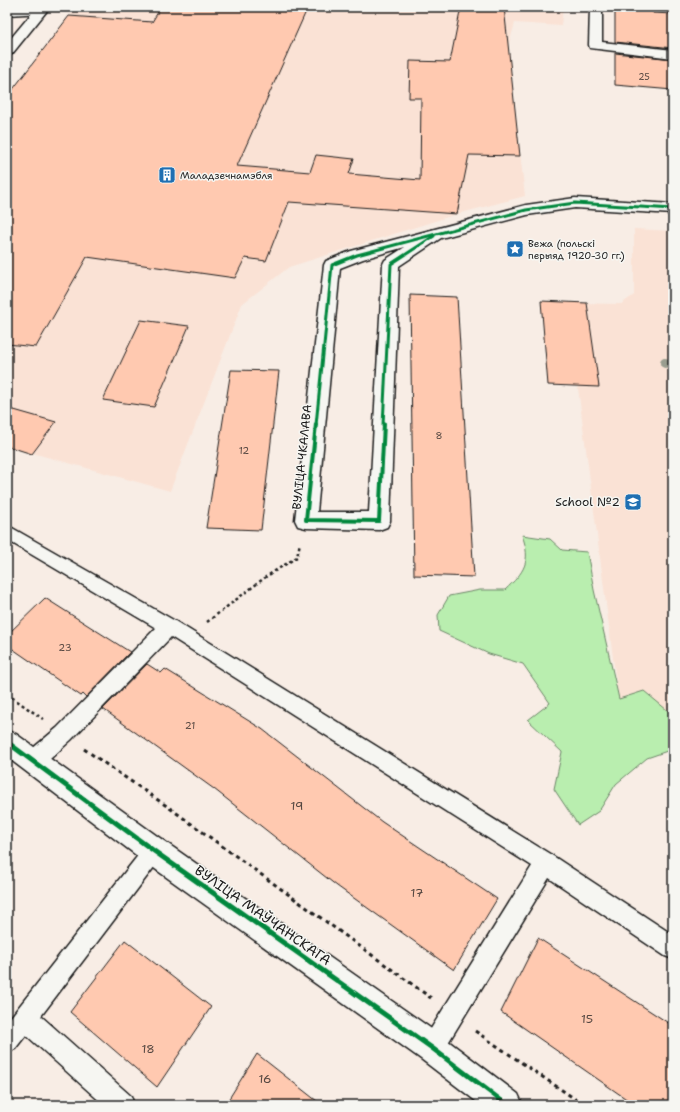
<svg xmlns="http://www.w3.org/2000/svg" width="680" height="1112" font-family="'Shantell Sans',sans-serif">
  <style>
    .built { fill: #fae2d5 }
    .green { fill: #b9eeaf; stroke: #6a8566 }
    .building { fill: #ffc9b0; stroke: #1c1c1c }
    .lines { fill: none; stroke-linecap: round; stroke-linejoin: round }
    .lane-casing { stroke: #1c1c1c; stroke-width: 3 }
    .street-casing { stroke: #1c1c1c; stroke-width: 3 }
    .secondary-casing { stroke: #1c1c1c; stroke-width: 3 }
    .path-far2 { stroke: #1c1c1c; stroke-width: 1.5; stroke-dasharray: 2 2; stroke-linecap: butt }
    .path-far1 { stroke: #1c1c1c; stroke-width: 2.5; stroke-dasharray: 3 3; stroke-linecap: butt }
    .path { stroke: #1c1c1c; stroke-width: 3; stroke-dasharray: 4 4; stroke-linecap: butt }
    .lane { fill: #f6f6f2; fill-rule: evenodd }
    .street { fill: #f6f6f2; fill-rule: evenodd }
    .secondary { fill: #f6f6f2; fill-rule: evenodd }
    .cycleway-far2-casing { stroke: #f6f6f2; stroke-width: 5 }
    .cycleway-far1-casing { stroke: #f6f6f2; stroke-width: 6 }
    .cycleway-casing { stroke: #f6f6f2; stroke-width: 8 }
    .cycleway-far2 { stroke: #00873e; stroke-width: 3 }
    .cycleway-far1 { stroke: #00873e; stroke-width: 4 }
    .cycleway { stroke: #00873e; stroke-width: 5 }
    .tree { fill: #999d8f }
    .labels { text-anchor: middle; stroke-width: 3; stroke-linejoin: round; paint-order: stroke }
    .far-number-label { font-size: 9px; fill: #554741 }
    .far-poi-label { font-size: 10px; fill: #1c1c1c; stroke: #f6f6f2; text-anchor: start }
    .number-label { font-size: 10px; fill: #554741 }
    .street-label { font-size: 12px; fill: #1c1c1c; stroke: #f6f6f2 }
    .poi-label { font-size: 12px; fill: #1c1c1c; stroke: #f6f6f2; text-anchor: end }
    .near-number-label { font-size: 12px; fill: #554741 }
    .near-street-label { font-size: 14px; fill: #1c1c1c; stroke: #f6f6f2 }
  </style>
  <rect width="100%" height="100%" fill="#f8ede5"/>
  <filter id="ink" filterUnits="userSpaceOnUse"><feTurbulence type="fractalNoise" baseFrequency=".025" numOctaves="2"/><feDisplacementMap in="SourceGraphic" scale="8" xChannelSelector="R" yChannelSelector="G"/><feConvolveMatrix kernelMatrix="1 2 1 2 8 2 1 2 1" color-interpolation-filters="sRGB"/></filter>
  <g filter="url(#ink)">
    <!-- built -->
    <g class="built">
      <path d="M77,7H563L561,26L515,23L508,47L525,196L457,214L289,267L242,304L170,491L7,446V97Z"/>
      <path d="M634,229L673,231V753L622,727L567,303L621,304L634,295Z"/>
    </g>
    <!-- green -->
    <path class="green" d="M522,535L550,539L562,550L587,552L594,590L619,699L644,691L673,715V749L647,758L616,784L599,811L578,825L554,789L562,752L528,720L550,703L523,664L489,654L439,631L438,615L449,596L480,590H505C524,572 532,562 522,535Z"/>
    <!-- building -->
    <g class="building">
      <path d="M161,7H308L237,166L310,172L316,155L354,159L349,174L420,180L421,98H409L410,61L450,62L461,7H504L520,156L469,155L457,214L289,202L266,261L245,258L235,278L87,257L36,347L7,344V97L69,16L152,22Z"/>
      <path d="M615,7H652L653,13L673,14V48L615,42Z"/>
      <path d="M615,53L673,59V90L615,85Z"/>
      <path d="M410,295L457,297L474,577L414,575Z"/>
      <path d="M541,301L587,303L599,387L548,385Z"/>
      <path d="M141,320L189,326L154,407L103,400Z"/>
      <path d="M231,370L279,371L261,530L206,528Z"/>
      <path d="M7,408L56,422L32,454L7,446Z"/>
      <path d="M45,598L130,652L86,697L83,694L81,696L7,645V635Z"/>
      <path d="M147,664L161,673L165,669L262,729L382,822L497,899L454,970L337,886L214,789L103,709Z"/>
      <path d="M538,938L673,1026V1105H635L501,1012Z"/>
      <path d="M125,940L211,1007L157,1087L70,1012Z"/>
      <path d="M257,1054L322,1105H225Z"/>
    </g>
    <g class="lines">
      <!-- lane casing -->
      <g class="lane-casing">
        <g id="lane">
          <path d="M40,8L43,9V13L7,15V9Z"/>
          <path d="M7,525L175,621L553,856L673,935V959L665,956L549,878L440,1056L432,1060L424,1056L420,1048L424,1040L532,866L171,637L71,740L40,768L33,770L26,768L23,761L26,754L57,728L156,628L7,540Z"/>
          <path d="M154,840L161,844L165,851L161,858L41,1016L131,1096L134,1105H104L26,1035L15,1049L7,1053V1022L147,844Z"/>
        </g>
      </g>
      <!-- street casing -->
      <g class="street-casing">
        <g id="street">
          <path d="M590,7H602V42L673,50V58L590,48L589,45Z"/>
          <path d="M575,198L673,204V214L575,208L527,215L441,238L399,266L390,521L387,527L379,530L306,528L298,526L295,520L324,265L326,261L351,251L526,205ZM405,247L385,260L383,264L369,512H317L340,268L363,259Z"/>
          <path d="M7,730L16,734L164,841L443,1037L518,1094L523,1105H481L421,1059L144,861L7,757Z"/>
        </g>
      </g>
      <!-- secondary casing -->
      <g class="secondary-casing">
        <path id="secondary" d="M37,7H50L12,54L7,55V43Z"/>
      </g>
      <!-- path-far2 -->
      <path class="path-far2" d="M7,78L12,72"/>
      <!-- path-far1 -->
      <g class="path-far1">
        <path d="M207,622L267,576L297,557L300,543"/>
        <path d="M7,694L43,719"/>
      </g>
      <!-- path -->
      <g class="path">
        <path d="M84,749L171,809L431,998"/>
        <path d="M475,1031L584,1105"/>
      </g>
      <!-- lane -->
      <use href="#lane" class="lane"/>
      <!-- street -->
      <use href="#street" class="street"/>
      <!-- secondary -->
      <use href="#secondary" class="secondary"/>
      <!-- cycleway-far2 casing -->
      <g class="cycleway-far2-casing">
        <g id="cycleway-far2">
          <path d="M316,425L332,265L357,255L526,210L575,203L673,209"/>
          <path d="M383,425L391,264L434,236"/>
        </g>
      </g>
      <!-- cycleway-far1 casing -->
      <g class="cycleway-far1-casing">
        <path id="cycleway-far1" d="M316,424L306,520L379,521L384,424"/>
      </g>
      <!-- cycleway casing -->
      <g class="cycleway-casing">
        <path id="cycleway" d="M7,742L154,851L432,1048L507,1105"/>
      </g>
      <!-- cycleway-far2 -->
      <use href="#cycleway-far2" class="cycleway-far2"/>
      <!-- cycleway-far1 -->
      <use href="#cycleway-far1" class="cycleway-far1"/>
      <!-- cycleway -->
      <use href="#cycleway" class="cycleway"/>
    </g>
    <!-- trees -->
    <circle class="tree" cx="665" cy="363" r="5"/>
  </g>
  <!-- icons -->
  <defs>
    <g id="building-square" transform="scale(0.9)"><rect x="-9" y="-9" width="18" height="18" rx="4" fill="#1f6fb2" stroke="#f6f6f2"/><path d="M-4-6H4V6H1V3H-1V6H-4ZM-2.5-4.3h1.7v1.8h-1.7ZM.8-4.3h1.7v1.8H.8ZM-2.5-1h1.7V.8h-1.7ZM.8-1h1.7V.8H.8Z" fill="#fff"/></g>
    <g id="sight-square" transform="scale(0.9)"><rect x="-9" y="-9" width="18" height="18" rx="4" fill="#1f6fb2" stroke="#f6f6f2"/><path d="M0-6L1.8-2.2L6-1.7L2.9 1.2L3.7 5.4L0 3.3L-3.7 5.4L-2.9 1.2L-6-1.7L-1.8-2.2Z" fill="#fff"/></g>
    <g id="school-square" transform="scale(0.9)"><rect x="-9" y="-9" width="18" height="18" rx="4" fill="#1f6fb2" stroke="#f6f6f2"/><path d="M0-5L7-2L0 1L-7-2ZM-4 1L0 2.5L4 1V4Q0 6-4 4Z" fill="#fff"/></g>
  </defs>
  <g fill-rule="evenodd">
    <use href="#building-square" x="167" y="175"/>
    <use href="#sight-square" x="515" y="249"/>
    <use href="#school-square" x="633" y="502"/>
  </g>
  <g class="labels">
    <!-- far-number labels -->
    <g class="far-number-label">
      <text x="644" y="80">25</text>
    </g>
    <!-- far-poi labels -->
    <g class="far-poi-label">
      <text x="180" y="179">Маладзечнамэбля</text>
      <text x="528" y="247">Вежа (польскі<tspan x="528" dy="12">перыяд 1920-30 гг.)</tspan></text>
    </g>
    <!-- number labels -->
    <g class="number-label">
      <text x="439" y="439">8</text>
      <text x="244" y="454">12</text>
      <text x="65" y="651">23</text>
      <text x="190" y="729">21</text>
    </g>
    <!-- street labels -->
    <g class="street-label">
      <text transform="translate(302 457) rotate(-84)" y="4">ВУЛІЦА ЧКАЛАВА</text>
    </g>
    <!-- poi labels -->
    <g class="poi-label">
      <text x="620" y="506">School №2</text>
    </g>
    <!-- near-number labels -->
    <g class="near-number-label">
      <text x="297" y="810">19</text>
      <text x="417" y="897">17</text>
      <text x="587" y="1023">15</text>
      <text x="148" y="1053">18</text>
      <text x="265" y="1083">16</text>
    </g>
    <!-- near-street labels -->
    <g class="near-street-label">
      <text transform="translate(263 915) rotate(35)" y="5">ВУЛІЦА МАЎЧАНСКАГА</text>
    </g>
  </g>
  <!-- margin -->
  <rect width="680" height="1112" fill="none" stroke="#f6f6f2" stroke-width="24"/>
  <rect x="12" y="12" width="656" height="1088" fill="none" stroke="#1c1c1c" stroke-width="1.5" filter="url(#ink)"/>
</svg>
